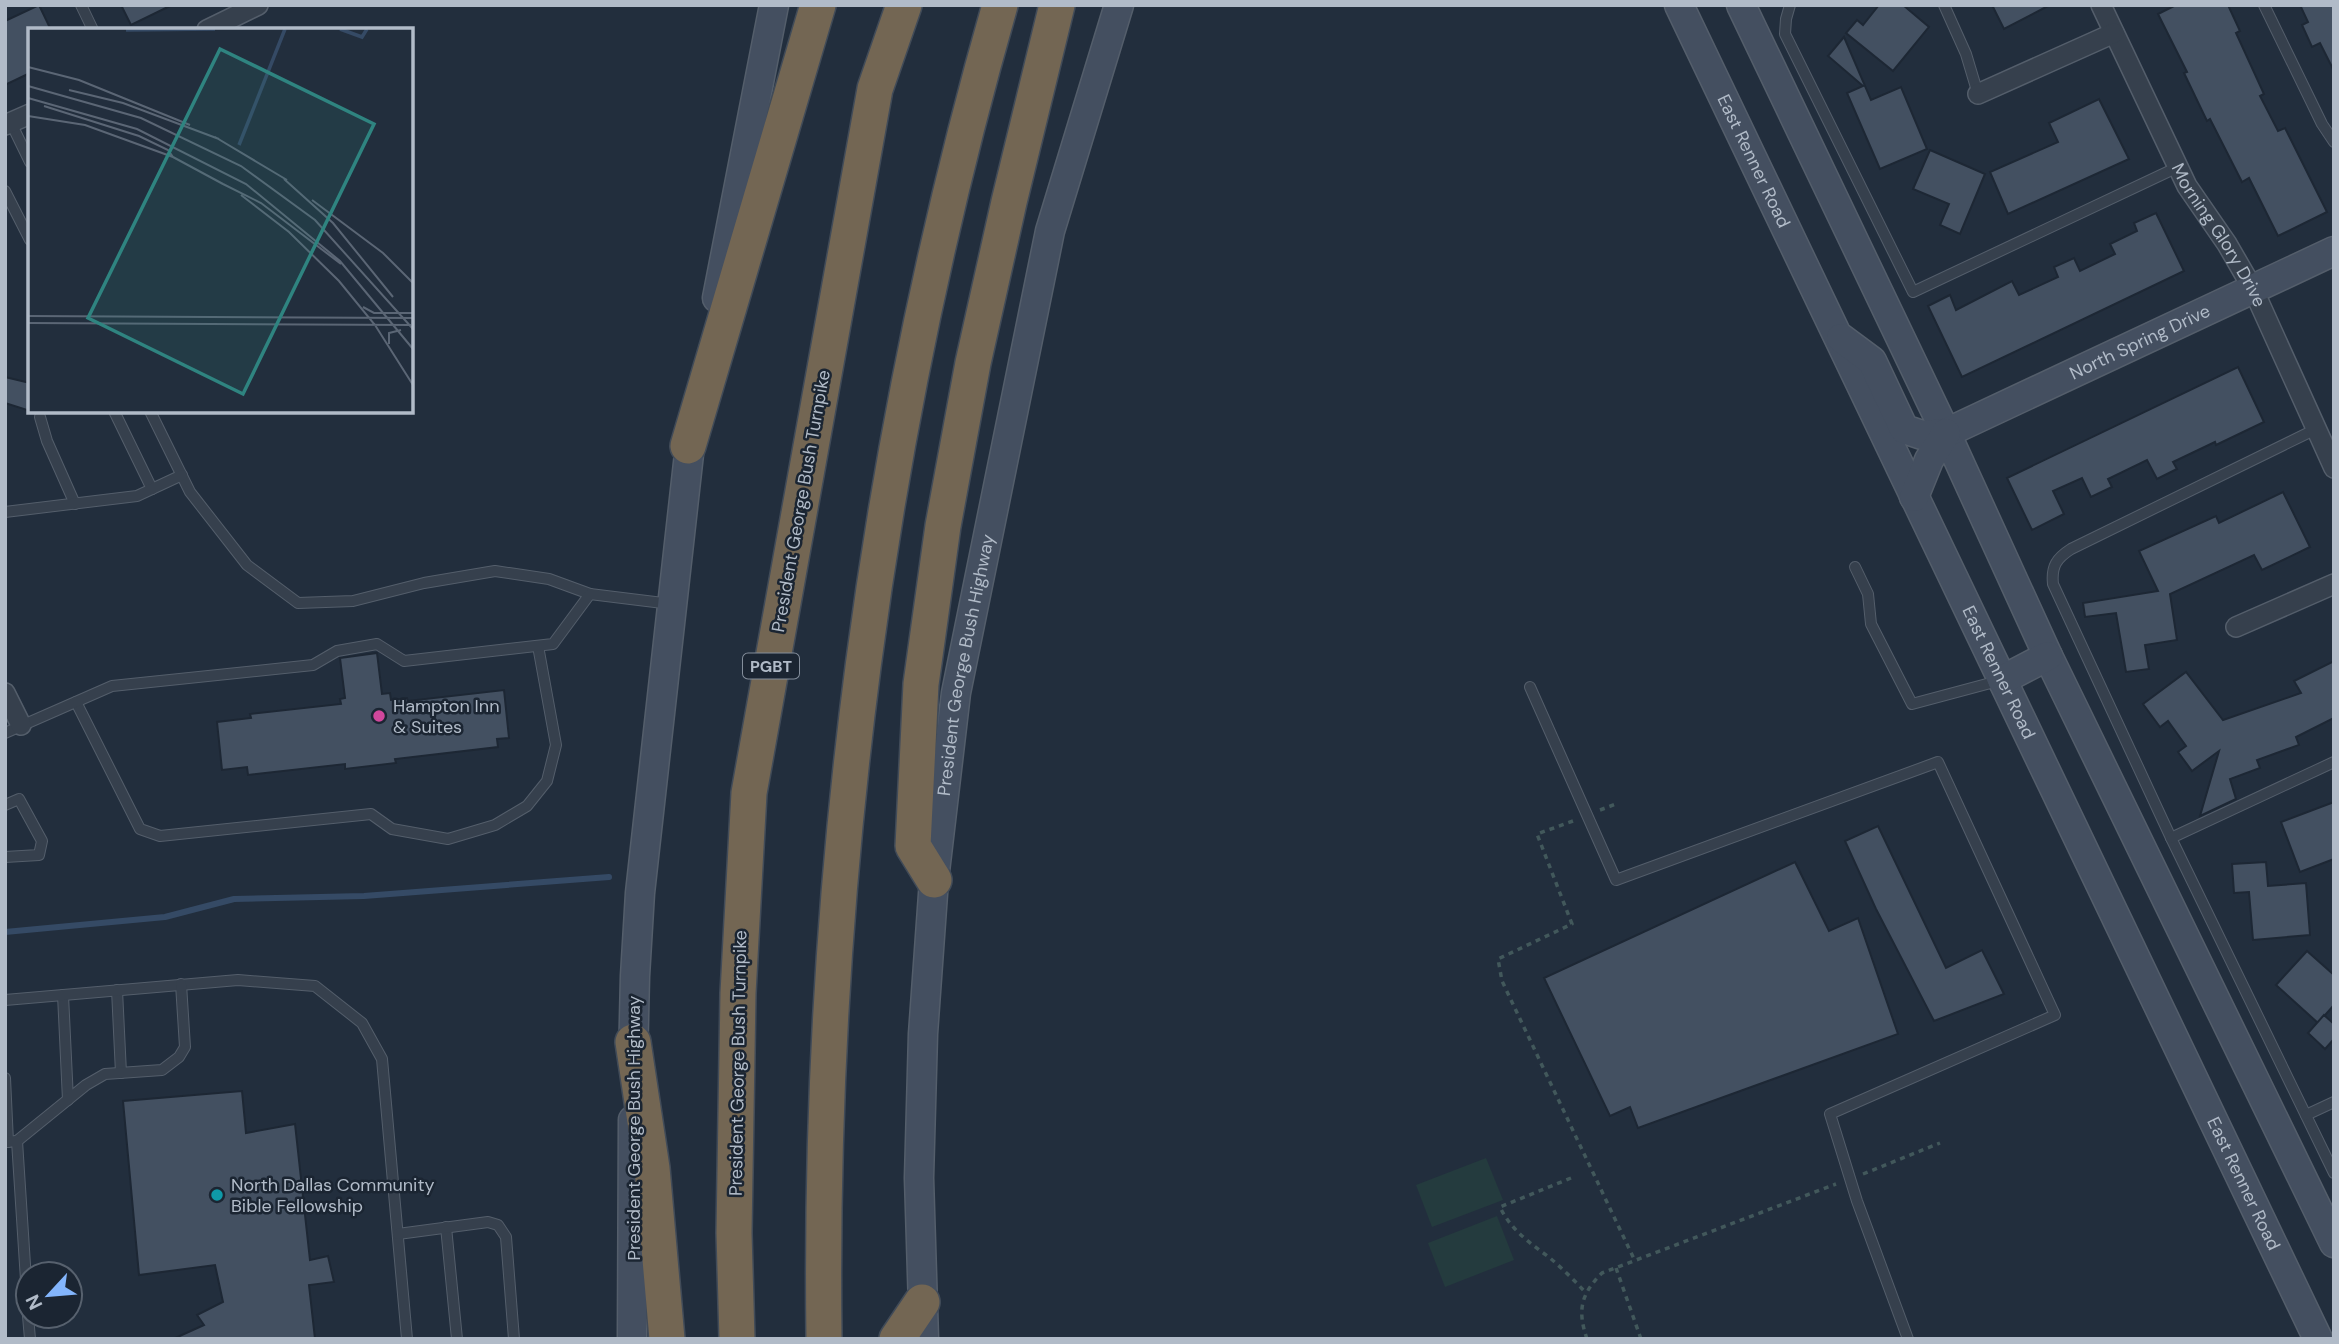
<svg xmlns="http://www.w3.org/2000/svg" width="2339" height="1344" font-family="'DM Sans',sans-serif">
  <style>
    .green { fill: #243b3e }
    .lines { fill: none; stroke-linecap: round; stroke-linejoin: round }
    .stream { stroke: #354a65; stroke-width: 6 }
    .building { fill: #435061; stroke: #1d2734; stroke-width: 2 }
    .lane-casing { stroke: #545e6b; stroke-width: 12 }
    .street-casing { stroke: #545e6b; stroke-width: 22 }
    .secondary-casing { stroke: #545e6b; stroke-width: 31 }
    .highway-casing { stroke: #414b58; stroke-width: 38 }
    .path { stroke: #42585b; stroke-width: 3.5; stroke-dasharray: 5 5; stroke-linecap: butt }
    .lane { stroke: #36404d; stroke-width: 10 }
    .street { stroke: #36404d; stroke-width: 19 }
    .secondary { stroke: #444f60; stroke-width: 28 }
    .highway { stroke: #736653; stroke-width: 35 }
    .hotel-dot { fill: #d1479c; stroke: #1b2532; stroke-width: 2.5 }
    .culture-dot { fill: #0f9aa8; stroke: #1b2532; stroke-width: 2.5 }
    .labels { text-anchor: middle; stroke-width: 5; stroke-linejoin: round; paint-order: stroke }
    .shield { fill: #1b2532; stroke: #848e9b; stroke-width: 2 }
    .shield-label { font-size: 16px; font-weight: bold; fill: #b1bbc8 }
    .street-label { font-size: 18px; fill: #b1bbc8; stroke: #1b2532 }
    .poi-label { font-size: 18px; fill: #b1bbc8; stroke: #1b2532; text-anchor: start }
    .inset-river { fill: none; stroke: #354a65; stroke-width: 3.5 }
    .inset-road { fill: none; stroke: #5b6675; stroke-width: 2 }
    .view { fill: #2f8480; fill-opacity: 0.15; stroke: #2f8480; stroke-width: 3.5 }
    .inset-edge { fill: none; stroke: #b1bbc8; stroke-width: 3.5 }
  </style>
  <rect width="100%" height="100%" fill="#222e3d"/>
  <!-- green -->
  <g class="green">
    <path d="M1486,1158L1503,1200L1432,1227L1416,1185Z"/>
    <path d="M1497,1216L1514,1260L1445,1287L1428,1243Z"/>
  </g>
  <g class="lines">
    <!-- stream -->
    <path class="stream" d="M5,932L165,917L234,899L364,896L609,877"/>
  </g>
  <!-- building -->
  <g class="building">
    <path d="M39,5L51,30H30V73L5,85V21Z"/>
    <path d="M121,5H172L131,25Z"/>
    <path d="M1879,5H1903L1929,27L1893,71L1846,33L1857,20L1863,25Z"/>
    <path d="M1992,5H2050L2004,29Z"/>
    <path d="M2176,5H2228L2240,31L2236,33L2264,94L2260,96L2278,131L2285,128L2327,212L2278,236L2249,178L2242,182L2210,119L2207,121L2184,73L2187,72L2158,14Z"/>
    <path d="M2300,5H2334V71L2320,43L2312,47L2302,25L2308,22Z"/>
    <path d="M1844,37L1871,100L1901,87L1927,149L1880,169L1847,93L1863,86L1828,56Z"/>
    <path d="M2099,99L2129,159L2008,214L1990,172L2058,142L2049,123Z"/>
    <path d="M1930,150L1985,174L1960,234L1940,225L1949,204L1913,189Z"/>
    <path d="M2156,213L2184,271L1962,377L1928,306L1950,295L1956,310L2012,281L2019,295L2058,277L2054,267L2074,258L2080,271L2115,254L2110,244L2137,231L2134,223Z"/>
    <path d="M2238,367L2264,422L2216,445L2215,442L2173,462L2177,469L2157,479L2147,460L2108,479L2112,487L2091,497L2082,478L2053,491L2064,514L2032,530L2007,478Z"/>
    <path d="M5,377L30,383V411L5,403Z"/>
    <path d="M2283,492L2310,547L2262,570L2254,555L2170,594L2177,640L2145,645L2149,669L2126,672L2116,613L2085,617L2083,603L2158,591L2139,551L2216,516L2219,523Z"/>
    <path d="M377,653L382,694L390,693L391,700L407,698L408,701L504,690L509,738L497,739L498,747L395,759L396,763L345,769V764L248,775L247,767L222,770L217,722L251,718L250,714L341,704L340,699L345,698L340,658Z"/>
    <path d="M2334,661V718L2296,737L2299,745L2257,760L2260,768L2230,779L2236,799L2200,816L2219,751L2192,771L2178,752L2186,746L2168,721L2160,727L2143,704L2186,672L2223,720L2301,693L2294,681Z"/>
    <path d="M2334,802V859L2300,872L2281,822Z"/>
    <path d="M1878,826L1946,968L1982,950L2004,994L1934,1021L1876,909L1845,841Z"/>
    <path d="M1795,862L1829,931L1858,918L1898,1034L1638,1128L1630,1107L1610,1116L1544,978Z"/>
    <path d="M2266,862L2268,886L2306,883L2310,935L2253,940L2249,892L2234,893L2232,864Z"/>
    <path d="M2307,951L2334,975V1005L2318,1023L2276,985Z"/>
    <path d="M2324,1015L2334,1024V1039L2325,1049L2308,1033Z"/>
    <path d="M242,1091L246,1133L295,1124L310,1260L328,1256L334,1282L309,1285L315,1339H173L204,1325L197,1315L223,1302L215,1265L139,1275L123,1101Z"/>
  </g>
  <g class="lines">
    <!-- lane casing -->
    <g class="lane-casing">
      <g id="lane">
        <path d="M81,5L93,30"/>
        <path d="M1790,5L1786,19L1785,34L1913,292L2178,167"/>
        <path d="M1944,5L1966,54L1978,94"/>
        <path d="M2264,5L2322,124L2334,142"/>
        <path d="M11,123L30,162"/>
        <path d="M5,191L30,240"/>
        <path d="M114,411L152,489"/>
        <path d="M150,411L190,492L247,565L298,603L353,601L424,583L495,571L549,579L590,594"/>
        <path d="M40,417L47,441L75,504"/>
        <path d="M2316,429L2071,549C2057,558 2051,566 2053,584L2171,838L2334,1173"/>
        <path d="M5,512L137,496L182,475"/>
        <path d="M1855,567L1868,594L1871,624L1912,704L1998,681"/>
        <path d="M1530,687L1616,880L1938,762L2055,1015L1830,1114L1857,1201L1908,1339"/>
        <path d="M76,702L140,829L160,836L371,814L392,829L448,839L495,825L527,806L547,781L556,745L538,646"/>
        <path d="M5,733L112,686L313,665L337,651L377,644L404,661L553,644L590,594L671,604"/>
        <path d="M5,805L19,799L42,841L39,855L5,857"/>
        <path d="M2171,838L2334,762"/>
        <path d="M117,990L121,1073"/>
        <path d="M63,995L68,1100"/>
        <path d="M5,1000L238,980L315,986L362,1023L382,1059L407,1339"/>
        <path d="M5,1078L8,1142"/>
        <path d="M2306,1115L2334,1102"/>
        <path d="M17,1141L86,1085L105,1074L162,1070L179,1057L185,1047L181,984"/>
        <path d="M5,1142L17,1141L28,1311"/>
        <path d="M446,1227L457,1339"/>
        <path d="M398,1234L488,1222L498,1225L506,1237L514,1339"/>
        <path d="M28,1316L30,1339"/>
      </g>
    </g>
    <!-- street casing -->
    <g class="street-casing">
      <g id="street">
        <path id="s1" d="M2101,5L2187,186L2227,244L2253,289L2334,468"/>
        <path d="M207,30L258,5"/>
        <path d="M1978,94L2114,33"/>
        <path d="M5,125L30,114"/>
        <path d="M2236,627L2334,584"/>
        <path d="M5,693L21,725"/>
      </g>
    </g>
    <!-- secondary casing -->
    <g class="secondary-casing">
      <g id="secondary">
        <path id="s2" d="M1679,5L2318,1339"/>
        <path d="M1741,5L1946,433L2048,656L2334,1243"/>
        <path d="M717,298L774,5"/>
        <path id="s3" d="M1841,338L1872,361L1904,429L1922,435L1946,433L2334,251"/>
        <path d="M1914,497L1929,460L1946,433"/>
        <path d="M2002,680L2048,656"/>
        <path d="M633,1062L635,976L640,893L692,427"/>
        <path d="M632,1339L633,1120"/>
        <path id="s4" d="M924,1339L919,1178L923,1034L934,880L956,693L1050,231L1119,5"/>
      </g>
    </g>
    <!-- highway casing -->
    <g class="highway-casing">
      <g id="highway">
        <path d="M688,446L818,5"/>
        <path d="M934,880L913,846L921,684L943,526L973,363L1009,202L1057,5"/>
        <path d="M633,1042L652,1168L667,1339"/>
        <path d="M737,1339L734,1233L738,993L749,793L875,89L904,5"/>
        <path d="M824,1339C818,888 876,438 1000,5"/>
        <path d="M897,1339L922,1302"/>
      </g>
    </g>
    <!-- path -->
    <g class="path">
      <path d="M1600,810L1616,804"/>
      <path d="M1573,821L1537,834L1572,924L1498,959L1502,981L1634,1259"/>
      <path d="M1863,1174L1940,1143"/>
      <path d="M1571,1178L1500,1207C1510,1229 1531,1244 1550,1258C1563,1269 1575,1281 1586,1293"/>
      <path d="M1616,1268L1641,1339"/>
      <path d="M1587,1339C1577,1310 1581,1294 1602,1273L1836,1184"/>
    </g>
    <!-- lane -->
    <use href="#lane" class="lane"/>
    <!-- street -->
    <use href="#street" class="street"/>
    <!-- secondary -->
    <use href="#secondary" class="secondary"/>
    <!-- highway -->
    <use href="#highway" class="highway"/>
  </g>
  <!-- markers -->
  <circle class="hotel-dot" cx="379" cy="716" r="7"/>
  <circle class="culture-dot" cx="217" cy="1195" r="7"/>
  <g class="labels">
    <!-- shield labels -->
    <rect class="shield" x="743" y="653.5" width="56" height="25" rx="5"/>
    <g class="shield-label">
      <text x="771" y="672">PGBT</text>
    </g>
    <!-- street labels -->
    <g class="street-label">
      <text dy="6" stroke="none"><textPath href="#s2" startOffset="173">East Renner Road</textPath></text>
      <text dy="6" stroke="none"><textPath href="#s1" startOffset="259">Morning Glory Drive</textPath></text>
      <text dy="6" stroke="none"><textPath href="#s3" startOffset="371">North Spring Drive</textPath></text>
      <text transform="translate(801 501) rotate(-80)" y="6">President George Bush Turnpike</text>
      <text dy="6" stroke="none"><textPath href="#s4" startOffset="677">President George Bush Highway</textPath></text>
      <text dy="6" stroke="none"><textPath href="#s2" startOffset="740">East Renner Road</textPath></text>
      <text transform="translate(738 1063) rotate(-89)" y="6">President George Bush Turnpike</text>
      <text transform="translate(634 1128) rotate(-90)" y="6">President George Bush Highway</text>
      <text dy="6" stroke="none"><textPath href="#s2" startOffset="1307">East Renner Road</textPath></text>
    </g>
    <!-- poi labels -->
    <g class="poi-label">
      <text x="393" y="712">Hampton Inn<tspan x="393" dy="21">&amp; Suites</tspan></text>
      <text x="231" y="1191">North Dallas Community<tspan x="231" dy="21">Bible Fellowship</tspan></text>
    </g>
  </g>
  <!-- overview -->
  <g transform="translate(28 28)">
    <rect width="385" height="385" fill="#222e3d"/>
    <path class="inset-river" d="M312,1L334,9L339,1M98,2L187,1M211,117L257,1"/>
    <path class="inset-road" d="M0,39L51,52L162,97M0,58L113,90L213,138L287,192L385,301M41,62L95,75L191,111M0,70L109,101L218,156L312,233L385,321M16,78L111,108L140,122L145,129M0,88L57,97L145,129L195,156M187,109L259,152M256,151L305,195L365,269M193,155L233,175L313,236M213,167L261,204L311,253L347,297L385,357M284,172L355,225L385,255M335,279L346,285H385M0,288L385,290M0,295L383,297M361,316V305L373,302"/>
    <path class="view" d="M192,21L346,96L215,366L60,290Z"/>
    <rect width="385" height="385" class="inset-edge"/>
  </g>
  <!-- border -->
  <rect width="2339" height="1344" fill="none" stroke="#b1bbc8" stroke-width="14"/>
  <!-- north arrow -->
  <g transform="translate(49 1295) rotate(244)"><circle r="33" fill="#1b2532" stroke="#57616e" stroke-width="2"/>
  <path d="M0-5L12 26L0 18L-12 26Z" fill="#83b5fc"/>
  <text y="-10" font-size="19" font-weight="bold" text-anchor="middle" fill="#b1bbc8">N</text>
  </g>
</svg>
